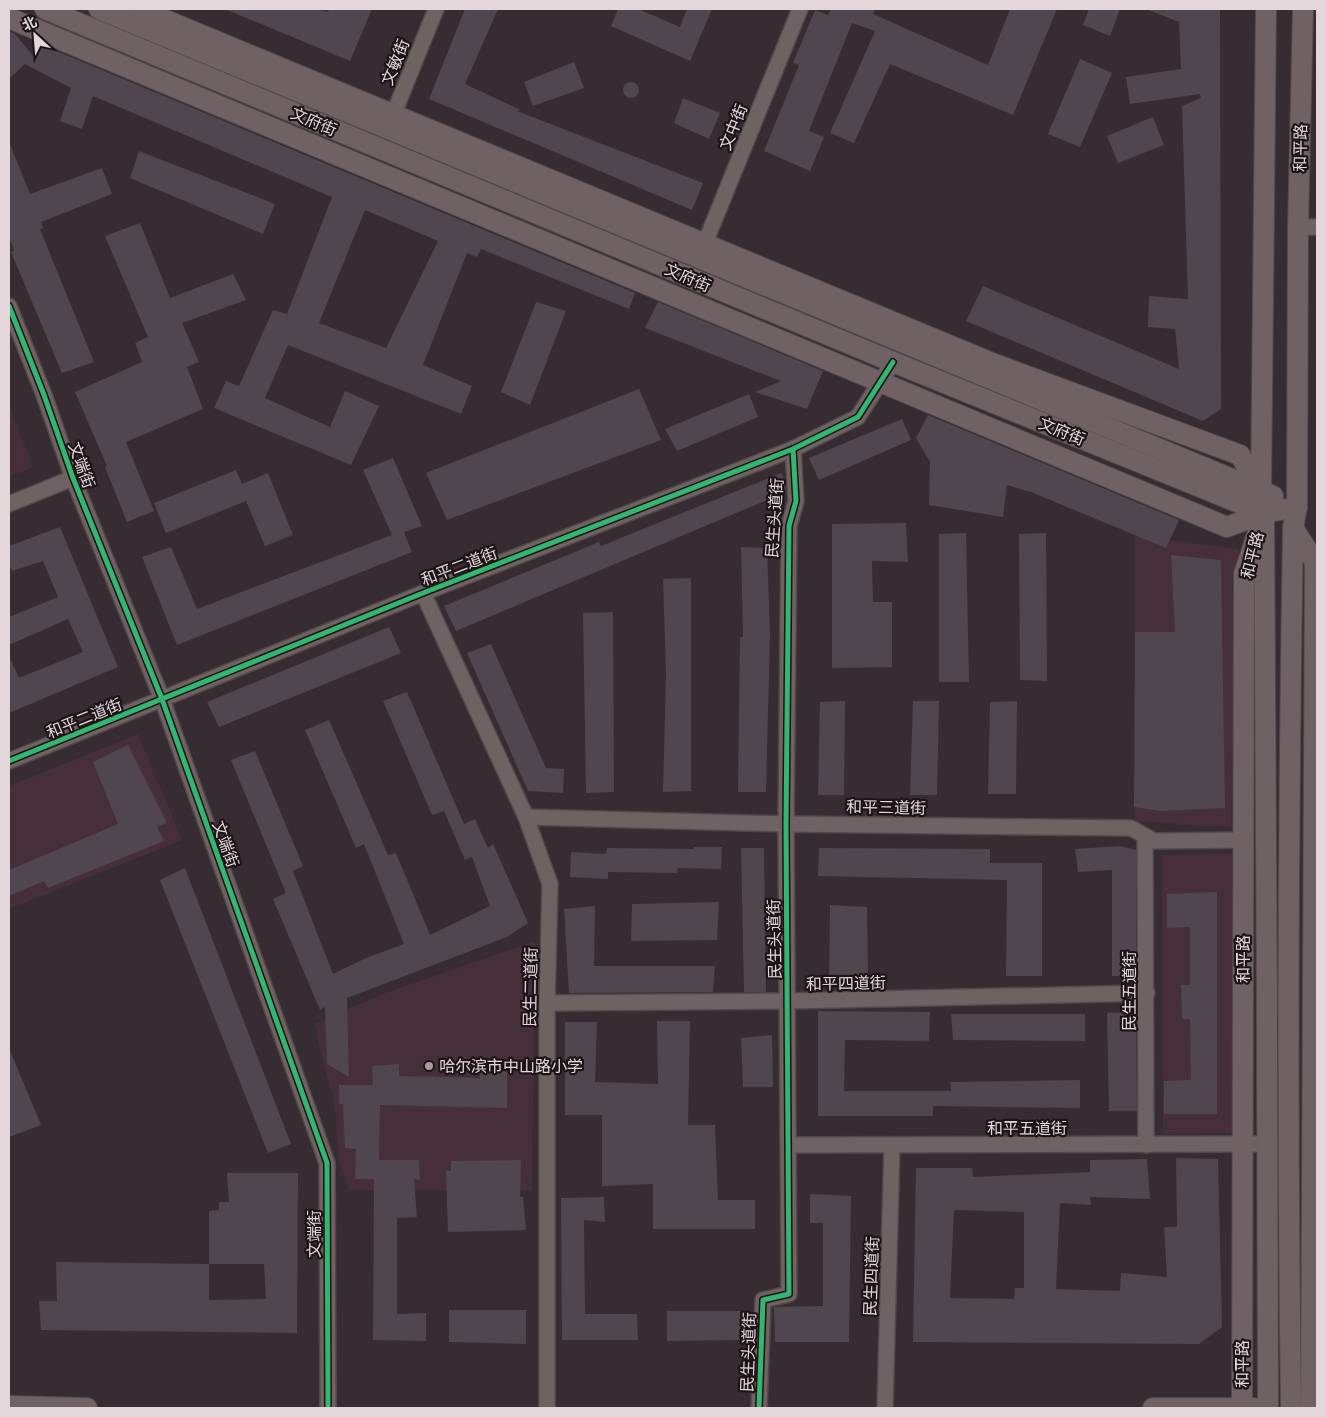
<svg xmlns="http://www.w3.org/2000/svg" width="1326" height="1417" font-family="'DejaVu Sans','Noto Sans SC',sans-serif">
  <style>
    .built { fill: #472f3a }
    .building { fill: #4f474d; fill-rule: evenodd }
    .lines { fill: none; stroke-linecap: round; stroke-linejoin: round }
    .minor-casing { stroke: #52484c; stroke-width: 18 }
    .major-casing { stroke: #52484c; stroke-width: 22 }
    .minor { stroke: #6e6263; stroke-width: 15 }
    .major { stroke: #706264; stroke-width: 20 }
    .cycleway-casing { stroke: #1d1418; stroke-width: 8 }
    .cycleway { stroke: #33b770; stroke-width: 5 }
    .poi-dot { fill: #a79ba0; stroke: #1d1418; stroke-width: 2 }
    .labels { text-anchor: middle; stroke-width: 4.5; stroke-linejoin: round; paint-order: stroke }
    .street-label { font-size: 16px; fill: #e4d7dc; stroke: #1d1418 }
    .poi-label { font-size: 16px; fill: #e4d7dc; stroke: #1d1418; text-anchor: start }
  </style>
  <rect width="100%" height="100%" fill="#372c31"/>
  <!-- built -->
  <g class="built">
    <path d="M9,405L33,467L9,477Z"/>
    <path d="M1135,536L1238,549L1231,827L1135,821Z"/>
    <path d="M138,734L182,840L9,909V786Z"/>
    <path d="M1236,854V1133L1163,1134L1162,855Z"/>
    <path d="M535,941L532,1190H350L339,1163L335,1108L314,1024L385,993Z"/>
  </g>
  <!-- building -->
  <g class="building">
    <path d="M225,9H319L328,12L329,9H372L350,61Z"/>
    <path d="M465,9H498L465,84L521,110L517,111L703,183L692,210L429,99Z"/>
    <path d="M618,9H638L680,27L687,9H712L690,61L611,26Z"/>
    <path d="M831,9H875L873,14L988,65L1010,9H1057L1013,115L890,64L854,143L830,133L875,31L852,23L809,131L824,137L810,171L764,151L799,65L793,63L815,10L828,15Z"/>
    <path d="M1089,9H1120L1110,36L1083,25Z"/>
    <path d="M1146,9H1220L1221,409L1203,421L966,321L983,286L1179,369L1175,329L1148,327L1149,296L1188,299L1182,106L1201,98L1200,94L1130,104L1126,77L1181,69L1179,22Z"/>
    <path d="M9,31L15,34L36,59L42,45L635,293L629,309L481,249L477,257L467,253L423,365L472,386L461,414L288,345L265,398L330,427L345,391L379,406L351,465L214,408L226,381L239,386L273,310L287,314L332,197L93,96L82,129L60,121L71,88L25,64L9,79ZM365,210L438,241L386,348L319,323Z"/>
    <path d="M1080,59L1112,73L1080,147L1048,134Z"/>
    <path d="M574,62L584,88L533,106L524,82Z"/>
    <circle cx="631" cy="90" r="8"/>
    <path d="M683,98L720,113L709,139L674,123Z"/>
    <path d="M1153,117L1164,145L1118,163L1107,136Z"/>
    <path d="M9,142L30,194L102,168L112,194L41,222L43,228L40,229L94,362L62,373L11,252L14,250L9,237Z"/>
    <path d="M139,151L275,204L263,234L130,178Z"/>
    <path d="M140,223L170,298L233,274L246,300L182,323L199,362L187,367L203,409L126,442L154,511L127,522L105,467L107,466L75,392L142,362L135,343L148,337L105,236Z"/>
    <path d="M536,302L566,311L530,405L501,392Z"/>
    <path d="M658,302L823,371L807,409L755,392L781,381L645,328Z"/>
    <path d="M639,389L661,440L447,520L426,473Z"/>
    <path d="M749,394L758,417L677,451L665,429Z"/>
    <path d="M928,415L1179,520L1166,548L1031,492L1007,485L1003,517L929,505L930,462L916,438Z"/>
    <path d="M902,419L911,440L819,480L809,458Z"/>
    <path d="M393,458L422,526L404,532L412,552L177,645L142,557L171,547L197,609L392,535L363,470Z"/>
    <path d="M236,470L242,484L268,473L293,535L265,546L246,501L166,533L154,503Z"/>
    <path d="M781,473L785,481L786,492L456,631L444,606L599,542L601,546Z"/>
    <path d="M906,523L908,562L872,561L873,602H892V667L832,668V524Z"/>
    <path d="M60,527L118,667L9,713V656L19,678L83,652L68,619L9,645V617L58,597L43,561L12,571L9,564V546Z"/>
    <path d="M966,533L969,682H939V534Z"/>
    <path d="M1046,533L1047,681L1020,680L1019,534Z"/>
    <path d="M741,547L767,548L770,634L766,792H738L740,637H743Z"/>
    <path d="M1171,555L1221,560L1225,808L1161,811L1134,807L1135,632H1175Z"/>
    <path d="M691,578V791L663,792L666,673L663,579Z"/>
    <path d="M613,612L614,792L586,793L583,613Z"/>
    <path d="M389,627L401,653L219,727L207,702Z"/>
    <path d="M491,644L546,768L564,769L563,793L528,791L467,653Z"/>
    <path d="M407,692L464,824L475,819L488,848L493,844L528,923L507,937L347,998L349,1077L327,1064L325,1007L320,1010L273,899L286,893L231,760L255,751L303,866L293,871L333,974L366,958L404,944L364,844L356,848L305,730L329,720L388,855L396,853L430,935L490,906L472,857L465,860L444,811L432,815L383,701Z"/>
    <path d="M845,701L844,795H818L820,702Z"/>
    <path d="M913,701H939L937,795H910Z"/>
    <path d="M1017,701L1016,794H988L990,702Z"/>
    <path d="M128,745L167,823L157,827L164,841L48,888L44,881L9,896V870L118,824L93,762Z"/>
    <path d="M1120,846L1136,850V976H1112V870L1078,872L1075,849Z"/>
    <path d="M694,847H722L721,869L678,868L677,873L608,872V879L570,877L571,852L606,854L607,848L694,849Z"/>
    <path d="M741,848H764L766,992H744Z"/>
    <path d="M819,848L990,849V863H1042V976H1006L1007,880L818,876Z"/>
    <path d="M185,868L291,1144L268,1153L160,880Z"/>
    <path d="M1217,892V1114H1164V1081L1191,1080L1190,1019H1182L1181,985H1190V927L1167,928V894Z"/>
    <path d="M719,902L717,940L631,941L632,904Z"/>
    <path d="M830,905L867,907L868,982H829Z"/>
    <path d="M595,906L594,966H715L713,992L569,993L564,909Z"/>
    <path d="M818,1011L930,1012L929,1041L845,1040L844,1091H951L950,1082L1080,1080V1108L933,1106V1116H818Z"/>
    <path d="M1136,1012L1137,1111H1109L1107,1013Z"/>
    <path d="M951,1014H1085V1041L953,1040Z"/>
    <path d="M657,1021H690L688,1125H715L718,1200H755V1229H653V1184L602,1186V1115H565V1022H597L595,1082L658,1084Z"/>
    <path d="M772,1035L773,1087H743L741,1038Z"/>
    <path d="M9,1048L41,1125L9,1137Z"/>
    <path d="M480,1063H507V1108L380,1105L379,1160H419L420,1180L414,1179L417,1217L397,1218V1314L426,1313V1341L373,1340L374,1179H355L356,1149L345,1148L343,1104H339V1085H373L372,1066L399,1064V1076L480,1078Z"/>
    <path d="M1176,1158L1218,1159L1222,1327L1199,1344L913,1342L916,1168H972L973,1177L1090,1172V1160L1147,1159L1150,1199L1090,1197L1091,1205L1060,1203L1056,1289L1120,1291L1121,1273L1167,1277L1164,1227H1177ZM954,1210L1024,1212V1288H1015L1014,1299L950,1298Z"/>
    <path d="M521,1160L520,1197H523L526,1230L448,1232L446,1171H451V1161Z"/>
    <path d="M227,1173H298L297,1333L41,1330L39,1301H57L56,1262L209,1264V1211L219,1210V1202H229ZM209,1264H264L266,1299L209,1300Z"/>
    <path d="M810,1194L851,1196L849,1342H775L774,1307L823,1306V1223H810Z"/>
    <path d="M604,1197L605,1222L584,1220L585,1314H637L638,1340H562L561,1198Z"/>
    <path d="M449,1310H526V1344L449,1342Z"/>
    <path d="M667,1311H740V1340L667,1341Z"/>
  </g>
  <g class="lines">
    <!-- minor casing -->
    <g class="minor-casing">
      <g id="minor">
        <path d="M390,123L436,9"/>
        <path d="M1298,227H1317"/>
        <path d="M701,253L800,9"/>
        <path d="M9,306L44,395L73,478L162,699L327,1163L328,1408"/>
        <path d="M9,504L73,478"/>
        <path d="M423,593L526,817L550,884L547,1003V1408"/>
        <path d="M9,761L423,593L793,449L858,417L893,362"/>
        <path d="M526,817L786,824L1131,828L1154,841L1243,840"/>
        <path d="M1145,837L1146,1145"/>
        <path d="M547,1003L788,1001L1147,993"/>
        <path d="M789,1145L1265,1144"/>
        <path d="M759,1408L763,1300L789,1294L786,824L789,526L796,501L793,449"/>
        <path d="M885,1408L892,1145"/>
      </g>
    </g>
    <!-- major casing -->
    <g class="major-casing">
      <g id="major">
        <path d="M45,9L893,362L1264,513L1297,507"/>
        <path d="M99,9L1273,496"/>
        <path d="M139,9L992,363L1240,455L1260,489"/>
        <path d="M1266,9L1261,491L1264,513C1268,811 1266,1110 1268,1408"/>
        <path d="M9,18L1227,527L1264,513"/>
        <path d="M1293,528L1315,562L1311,1408"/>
        <path d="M9,1406L87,1408"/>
        <path d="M1153,1408H1254"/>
        <path d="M1242,1408L1244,574L1259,529"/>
        <path d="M1291,1408C1287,1115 1288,821 1293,528L1297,507L1298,227L1303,9"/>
      </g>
    </g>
    <!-- minor -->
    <use href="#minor" class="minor"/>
    <!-- major -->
    <use href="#major" class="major"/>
    <!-- cycleway casing -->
    <g class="cycleway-casing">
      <g id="cycleway">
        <path d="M9,306L44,395L73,478L162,699L327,1163L328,1408"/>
        <path d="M9,761L423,593L793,449L858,417L893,362"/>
        <path d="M759,1408L763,1300L789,1294L786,824L789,526L796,501L793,449"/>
      </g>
    </g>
    <!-- cycleway -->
    <use href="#cycleway" class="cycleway"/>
  </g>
  <!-- markers -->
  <circle class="poi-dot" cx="429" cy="1066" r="5"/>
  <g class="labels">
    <!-- street labels -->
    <g class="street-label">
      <text transform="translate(395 62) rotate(-68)" y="6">文敏街</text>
      <text transform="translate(314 121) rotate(23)" y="6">文府街</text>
      <text transform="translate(733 127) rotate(-68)" y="6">文中街</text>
      <text transform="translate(1300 148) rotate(-89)" y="6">和平路</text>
      <text transform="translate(688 277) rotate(23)" y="6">文府街</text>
      <text transform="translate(1062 431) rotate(22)" y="6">文府街</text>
      <text transform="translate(82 465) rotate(70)" y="6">文端街</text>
      <text transform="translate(774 518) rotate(-86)" y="6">民生头道街</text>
      <text transform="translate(1252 555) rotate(-76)" y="6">和平路</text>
      <text transform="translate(459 566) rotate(-21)" y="6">和平二道街</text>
      <text transform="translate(84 718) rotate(-22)" y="6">和平二道街</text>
      <text transform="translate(886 807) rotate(1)" y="6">和平三道街</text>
      <text transform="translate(226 844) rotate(70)" y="6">文端街</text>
      <text transform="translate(774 939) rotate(-91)" y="6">民生头道街</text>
      <text transform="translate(1243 959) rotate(-90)" y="6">和平路</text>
      <text transform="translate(846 983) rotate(-1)" y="6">和平四道街</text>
      <text transform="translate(530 987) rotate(-89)" y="6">民生二道街</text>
      <text transform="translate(1129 991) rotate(-90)" y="6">民生五道街</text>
      <text x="1027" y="1134">和平五道街</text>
      <text transform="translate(314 1234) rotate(-90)" y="6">文端街</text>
      <text transform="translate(871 1276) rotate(-88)" y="6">民生四道街</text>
      <text transform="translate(748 1352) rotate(-88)" y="6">民生头道街</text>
      <text transform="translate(1242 1364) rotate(-90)" y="6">和平路</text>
    </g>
    <!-- poi labels -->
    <g class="poi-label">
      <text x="439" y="1072">哈尔滨市中山路小学</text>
    </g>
  </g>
  <!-- border -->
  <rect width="1326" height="1417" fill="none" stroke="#e4d7dc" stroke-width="20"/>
  <!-- north arrow -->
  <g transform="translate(35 35) rotate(334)" stroke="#1d1418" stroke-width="4" paint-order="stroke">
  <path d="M0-4L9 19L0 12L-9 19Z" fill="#e4d7dc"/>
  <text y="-8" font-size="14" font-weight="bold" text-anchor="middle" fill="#e4d7dc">北</text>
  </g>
</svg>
